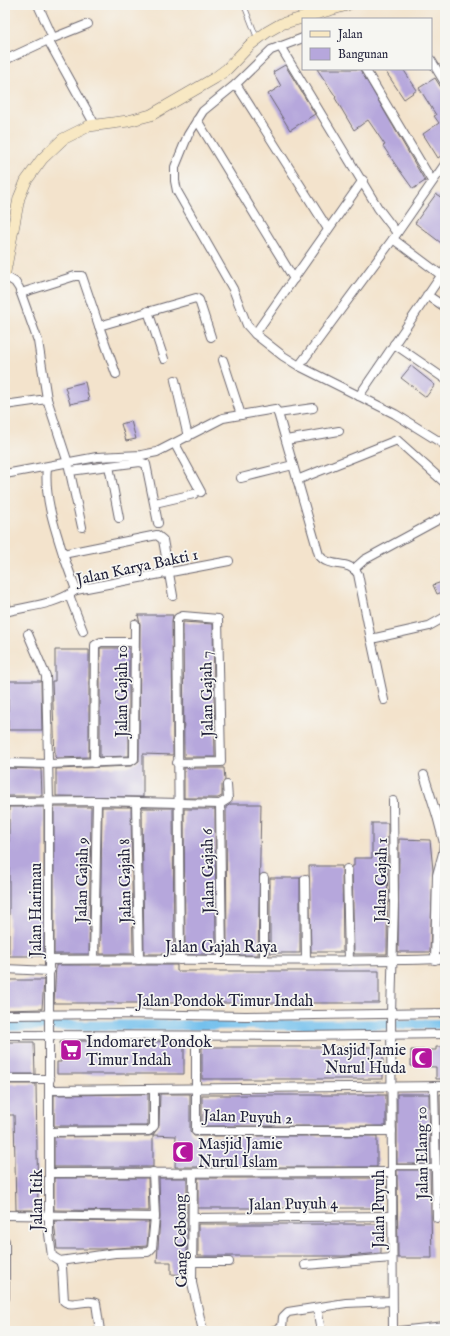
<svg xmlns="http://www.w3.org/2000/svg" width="450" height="1336" font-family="'IM FELL English',serif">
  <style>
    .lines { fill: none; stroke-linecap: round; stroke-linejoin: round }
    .canal { stroke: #72c0ed; stroke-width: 10 }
    .building { fill: #b6a7dc }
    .service-casing { stroke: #6b666e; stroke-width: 5.5 }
    .minor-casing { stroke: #6b666e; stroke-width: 10 }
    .secondary-casing { stroke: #6b666e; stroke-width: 12 }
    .service { stroke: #fff; stroke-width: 4 }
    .minor { stroke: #fff; stroke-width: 8 }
    .secondary { stroke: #f8e8c3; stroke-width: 11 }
    .labels { text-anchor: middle; stroke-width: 3.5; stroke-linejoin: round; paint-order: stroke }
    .street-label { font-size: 16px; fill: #22223b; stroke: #f6f6f2 }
    .poi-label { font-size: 16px; fill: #22223b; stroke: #f6f6f2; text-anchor: start }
  </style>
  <rect width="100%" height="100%" fill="#f6f6f2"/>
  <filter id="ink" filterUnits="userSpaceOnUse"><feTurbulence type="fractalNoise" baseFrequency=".025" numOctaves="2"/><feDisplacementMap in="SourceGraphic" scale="8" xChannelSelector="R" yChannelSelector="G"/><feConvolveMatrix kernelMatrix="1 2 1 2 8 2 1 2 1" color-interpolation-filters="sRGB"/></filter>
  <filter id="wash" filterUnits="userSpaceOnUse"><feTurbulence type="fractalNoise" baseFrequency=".012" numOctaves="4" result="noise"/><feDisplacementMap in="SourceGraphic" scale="16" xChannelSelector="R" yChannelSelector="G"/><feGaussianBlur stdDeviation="0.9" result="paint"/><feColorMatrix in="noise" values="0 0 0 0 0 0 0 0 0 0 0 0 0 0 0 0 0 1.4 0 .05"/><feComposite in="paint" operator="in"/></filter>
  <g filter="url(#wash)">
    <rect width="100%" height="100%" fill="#f3e3cc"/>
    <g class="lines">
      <!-- canal -->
      <path class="canal" d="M5,1026L445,1024"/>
    </g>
    <g id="blocks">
      <!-- building -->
      <g class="building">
        <path d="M285,65L315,114L290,130L268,94L281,86L273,72Z"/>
        <path d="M317,69H360L425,181L413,189L395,164L383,146L385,145L368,120L354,130L335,98L336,97Z"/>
        <path d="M384,69H403L417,90L404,99Z"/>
        <path d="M435,78L445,94V153L438,158L423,134L439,123L434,116L436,115L419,88Z"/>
        <path d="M436,194L445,200V246L415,223Z"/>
        <path d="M411,366L435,385L426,397L401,378Z"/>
        <path d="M85,382L89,400L70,404L65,387Z"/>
        <path d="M131,421L136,439L126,441L121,424Z"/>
        <path d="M445,581V591L437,594L433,585Z"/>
        <path d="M138,615H173L172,621L173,755L143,754V797L56,796V769L131,766L139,761L140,624Z"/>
        <path d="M183,622L213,624L215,757H184Z"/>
        <path d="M100,648H129V756L100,757Z"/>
        <path d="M55,650H89V757L56,758L55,757L52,681H55Z"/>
        <path d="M8,681H41L42,730H8Z"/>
        <path d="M5,768L41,769L42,796H5Z"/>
        <path d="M184,768H224L225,780L222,785V796L218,798H184Z"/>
        <path d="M231,804H261L258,955H227L226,807Z"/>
        <rect x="9" y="807" width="35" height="149"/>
        <path d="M54,807H91L89,954H54Z"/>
        <path d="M102,807H131L133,954H100Z"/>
        <path d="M142,808H173L174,954H144Z"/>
        <path d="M184,809H215L216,954H185Z"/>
        <path d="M372,823H388L387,954H354L352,866H354V858H372Z"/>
        <path d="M399,839L430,840L433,870L430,952H398Z"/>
        <path d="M309,866H342L343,952H311Z"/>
        <rect x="270" y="878" width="30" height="75"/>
        <path d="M445,893V954H441L442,897Z"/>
        <path d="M56,965H177V971H379V1003H54Z"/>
        <path d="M5,980H44L42,1009L5,1010Z"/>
        <path d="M79,1041L184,1042V1074H57V1062H61L60,1042Z"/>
        <path d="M5,1042H34L35,1074H5Z"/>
        <rect x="202" y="1047" width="181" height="32"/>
        <path d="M436,1047H445V1079H436V1067L411,1066V1050H436Z"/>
        <path d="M5,1084H36L38,1210H16L14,1115H5Z"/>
        <path d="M148,1094V1124L147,1126H54V1095Z"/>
        <path d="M160,1094H190V1131L194,1136H377V1167H175L176,1136L153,1135V1167H54V1137L149,1136L153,1135L159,1126Z"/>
        <path d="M397,1094H429L430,1164H397Z"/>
        <path d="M440,1094H445V1164H441Z"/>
        <rect x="202" y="1095" width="184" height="31"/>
        <path d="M397,1170H430L432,1258H398Z"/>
        <path d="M441,1170H445V1210H442Z"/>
        <path d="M54,1178H148L149,1211L54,1210Z"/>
        <path d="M159,1178H187V1275L171,1274V1262H157L160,1217Z"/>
        <rect x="198" y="1178" width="182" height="30"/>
        <path d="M54,1221L149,1222L147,1246L102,1249H57Z"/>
        <path d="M198,1224H381V1253L346,1256H198Z"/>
      </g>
    </g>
  </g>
  <g filter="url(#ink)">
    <use href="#blocks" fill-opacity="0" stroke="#6b666e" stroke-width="1"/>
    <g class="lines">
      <!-- service casing -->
      <g class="service-casing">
        <g id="service">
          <path d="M244,5L257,38"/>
          <path d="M392,1167H445"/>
          <path d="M437,1218H445"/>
        </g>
      </g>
      <!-- minor casing -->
      <g class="minor-casing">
        <g id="minor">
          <path d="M38,5L53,38"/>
          <path d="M303,38L271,50L236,84L203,111L188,135L175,167V181L177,191L233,289L247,325L255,334L283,356L299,366L395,414L445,445"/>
          <path d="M48,40L95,125"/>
          <path d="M280,46L378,208L397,233"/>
          <path d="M5,60L48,40L88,24"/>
          <path d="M431,60L445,83"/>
          <path d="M365,69L432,181"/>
          <path d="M236,84L328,229"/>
          <path d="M197,120L294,279"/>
          <path d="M393,239L441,275"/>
          <path d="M5,276L15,282L19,288L38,341L47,399"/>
          <path d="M21,293L75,276H82L99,326L196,298L199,300L211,337"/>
          <path d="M427,295L445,307"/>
          <path d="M148,311L164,359"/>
          <path d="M99,326L116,374"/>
          <path d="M255,334L363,180"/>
          <path d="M394,344L445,379"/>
          <path d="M223,360L241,415"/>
          <path d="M299,366L393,239L445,164"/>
          <path d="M175,380L188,437"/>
          <path d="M359,396L445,270"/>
          <path d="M5,405L47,399L68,463L82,527"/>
          <path d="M278,413L313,408"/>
          <path d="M286,440L339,431"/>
          <path d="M175,444L201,492"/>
          <path d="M109,466L119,518"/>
          <path d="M47,467C44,496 54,526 63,554L157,535L163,540L173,596"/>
          <path d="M70,471L140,462L146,464L158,523"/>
          <path d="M5,474L97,457L142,455L157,452L223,418L275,409L278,413L319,555C329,569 349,559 358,574L371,639L429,626L445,617"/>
          <path d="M241,478L293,465"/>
          <path d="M297,480L397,440L445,483"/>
          <path d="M155,503L194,494"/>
          <path d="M63,554L76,590"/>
          <path d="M354,569L364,560L445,516"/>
          <path d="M69,595L83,631"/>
          <path d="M5,601L7,611"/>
          <path d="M5,612C29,606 55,605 76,590L229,561"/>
          <path d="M28,634L46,676L49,801V1234L52,1256L60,1261L115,1253L148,1252L152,1248L155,1217L153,1172"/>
          <path d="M371,639L384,700"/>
          <path d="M5,763L49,764L131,761L134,759L135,624"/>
          <path d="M94,763L95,645L101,642H134"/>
          <path d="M177,763L221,762L218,619L183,616L178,618L177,621L180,960"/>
          <path d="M424,775L437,816"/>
          <path d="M5,802L97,801L220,804L228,799L227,785"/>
          <path d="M136,802L139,960"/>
          <path d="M220,804L222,960"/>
          <path d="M347,869L349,961"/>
          <path d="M264,878V960"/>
          <path d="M305,879L306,959"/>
          <path d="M94,959L97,801"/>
          <path d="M50,960C182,958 313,963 445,959"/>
          <path d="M435,960L437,875L443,853L444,843L437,816L445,814"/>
          <path d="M5,969L50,971"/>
          <path d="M5,1015L121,1014L246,1016L445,1013"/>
          <path d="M5,1035L298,1036L445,1034"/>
          <path d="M196,1036V1131H392"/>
          <path d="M5,1079H50"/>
          <path d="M434,1086L437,1218"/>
          <path d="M50,1090L445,1086"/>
          <path d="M49,1132L149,1131L154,1126V1090"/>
          <path d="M50,1173L392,1172"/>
          <path d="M193,1173L192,1283L203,1331"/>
          <path d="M5,1215L155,1217"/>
          <path d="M194,1218L392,1216"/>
          <path d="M5,1241V1298"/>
          <path d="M60,1261L62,1267L64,1301C72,1308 87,1298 96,1303L100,1331"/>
          <path d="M192,1262H229"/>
          <path d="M305,1265L392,1258"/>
          <path d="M317,1308L321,1331"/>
          <path d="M271,1331L282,1328L283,1317L288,1312L346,1303L392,1301"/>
          <path d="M393,1331L391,1013L394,903L393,801"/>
          <path d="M399,1331L445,1326"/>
        </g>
      </g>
      <!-- secondary casing -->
      <g class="secondary-casing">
        <path id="secondary" d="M5,272L19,198L26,181L42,159L63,139L89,126L128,121L151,115L215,78L227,69L250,45L267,32L281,24L347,5"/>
      </g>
      <!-- service -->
      <use href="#service" class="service"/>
      <!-- minor -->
      <use href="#minor" class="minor"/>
      <!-- secondary -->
      <use href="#secondary" class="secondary"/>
    </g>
  </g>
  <!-- icons -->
  <defs>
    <g id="supermarket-square" transform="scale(1.15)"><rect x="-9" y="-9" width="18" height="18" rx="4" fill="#b5179e" stroke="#f6f6f2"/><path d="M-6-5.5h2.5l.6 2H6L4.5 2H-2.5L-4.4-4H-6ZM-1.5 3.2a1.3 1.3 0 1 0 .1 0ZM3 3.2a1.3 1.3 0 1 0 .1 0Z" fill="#fff"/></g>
    <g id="mosque-square" transform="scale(1.15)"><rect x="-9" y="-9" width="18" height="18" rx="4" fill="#b5179e" stroke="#f6f6f2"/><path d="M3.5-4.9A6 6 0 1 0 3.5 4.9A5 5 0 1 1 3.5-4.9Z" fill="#fff"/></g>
  </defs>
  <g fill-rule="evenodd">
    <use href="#supermarket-square" x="71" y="1050"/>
    <use href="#mosque-square" x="422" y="1058"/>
    <use href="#mosque-square" x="183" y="1152"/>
  </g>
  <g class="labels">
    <!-- street labels -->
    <g class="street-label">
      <text transform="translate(137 566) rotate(-12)" y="6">Jalan Karya Bakti 1</text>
      <text transform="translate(121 691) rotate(-90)" y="6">Jalan Gajah 10</text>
      <text transform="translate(206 694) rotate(-91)" y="6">Jalan Gajah 7</text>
      <text transform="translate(207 871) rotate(-91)" y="6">Jalan Gajah 6</text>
      <text transform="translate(81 880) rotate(-89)" y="6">Jalan Gajah 9</text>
      <text transform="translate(380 880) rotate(-89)" y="6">Jalan Gajah 1</text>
      <text transform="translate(124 881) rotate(-91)" y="6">Jalan Gajah 8</text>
      <text transform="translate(35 910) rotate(-90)" y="6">Jalan Harimau</text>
      <text x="221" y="952">Jalan Gajah Raya</text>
      <text x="225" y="1006">Jalan Pondok Timur Indah</text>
      <text transform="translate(248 1116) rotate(2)" y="6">Jalan Puyuh 2</text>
      <text transform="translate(421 1153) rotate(-91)" y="6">Jalan Elang 10</text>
      <text transform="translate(36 1200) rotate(-90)" y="6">Jalan Itik</text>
      <text transform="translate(293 1203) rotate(-1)" y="6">Jalan Puyuh 4</text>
      <text transform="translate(378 1209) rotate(-90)" y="6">Jalan Puyuh</text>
      <text transform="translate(180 1241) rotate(-91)" y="6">Gang Cebong</text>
    </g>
    <!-- poi labels -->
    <g class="poi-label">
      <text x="86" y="1047">Indomaret Pondok<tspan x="86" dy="18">Timur Indah</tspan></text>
      <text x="406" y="1055" text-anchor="end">Masjid Jamie<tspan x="406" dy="18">Nurul Huda</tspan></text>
      <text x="198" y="1149">Masjid Jamie<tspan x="198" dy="18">Nurul Islam</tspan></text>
    </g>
  </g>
  <!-- margin -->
  <rect width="450" height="1336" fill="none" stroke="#f6f6f2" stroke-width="20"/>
  <!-- legend -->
  <rect x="302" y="18" width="130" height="52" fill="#f6f6f2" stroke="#a1a1a9"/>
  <rect x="310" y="31" width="20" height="6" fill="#f8e8c3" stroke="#a1a1a9"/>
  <text x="338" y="38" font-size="12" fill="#22223b">Jalan</text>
  <rect x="310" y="48" width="20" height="12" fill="#b6a7dc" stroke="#a1a1a9"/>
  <text x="338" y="58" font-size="12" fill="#22223b">Bangunan</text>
</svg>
